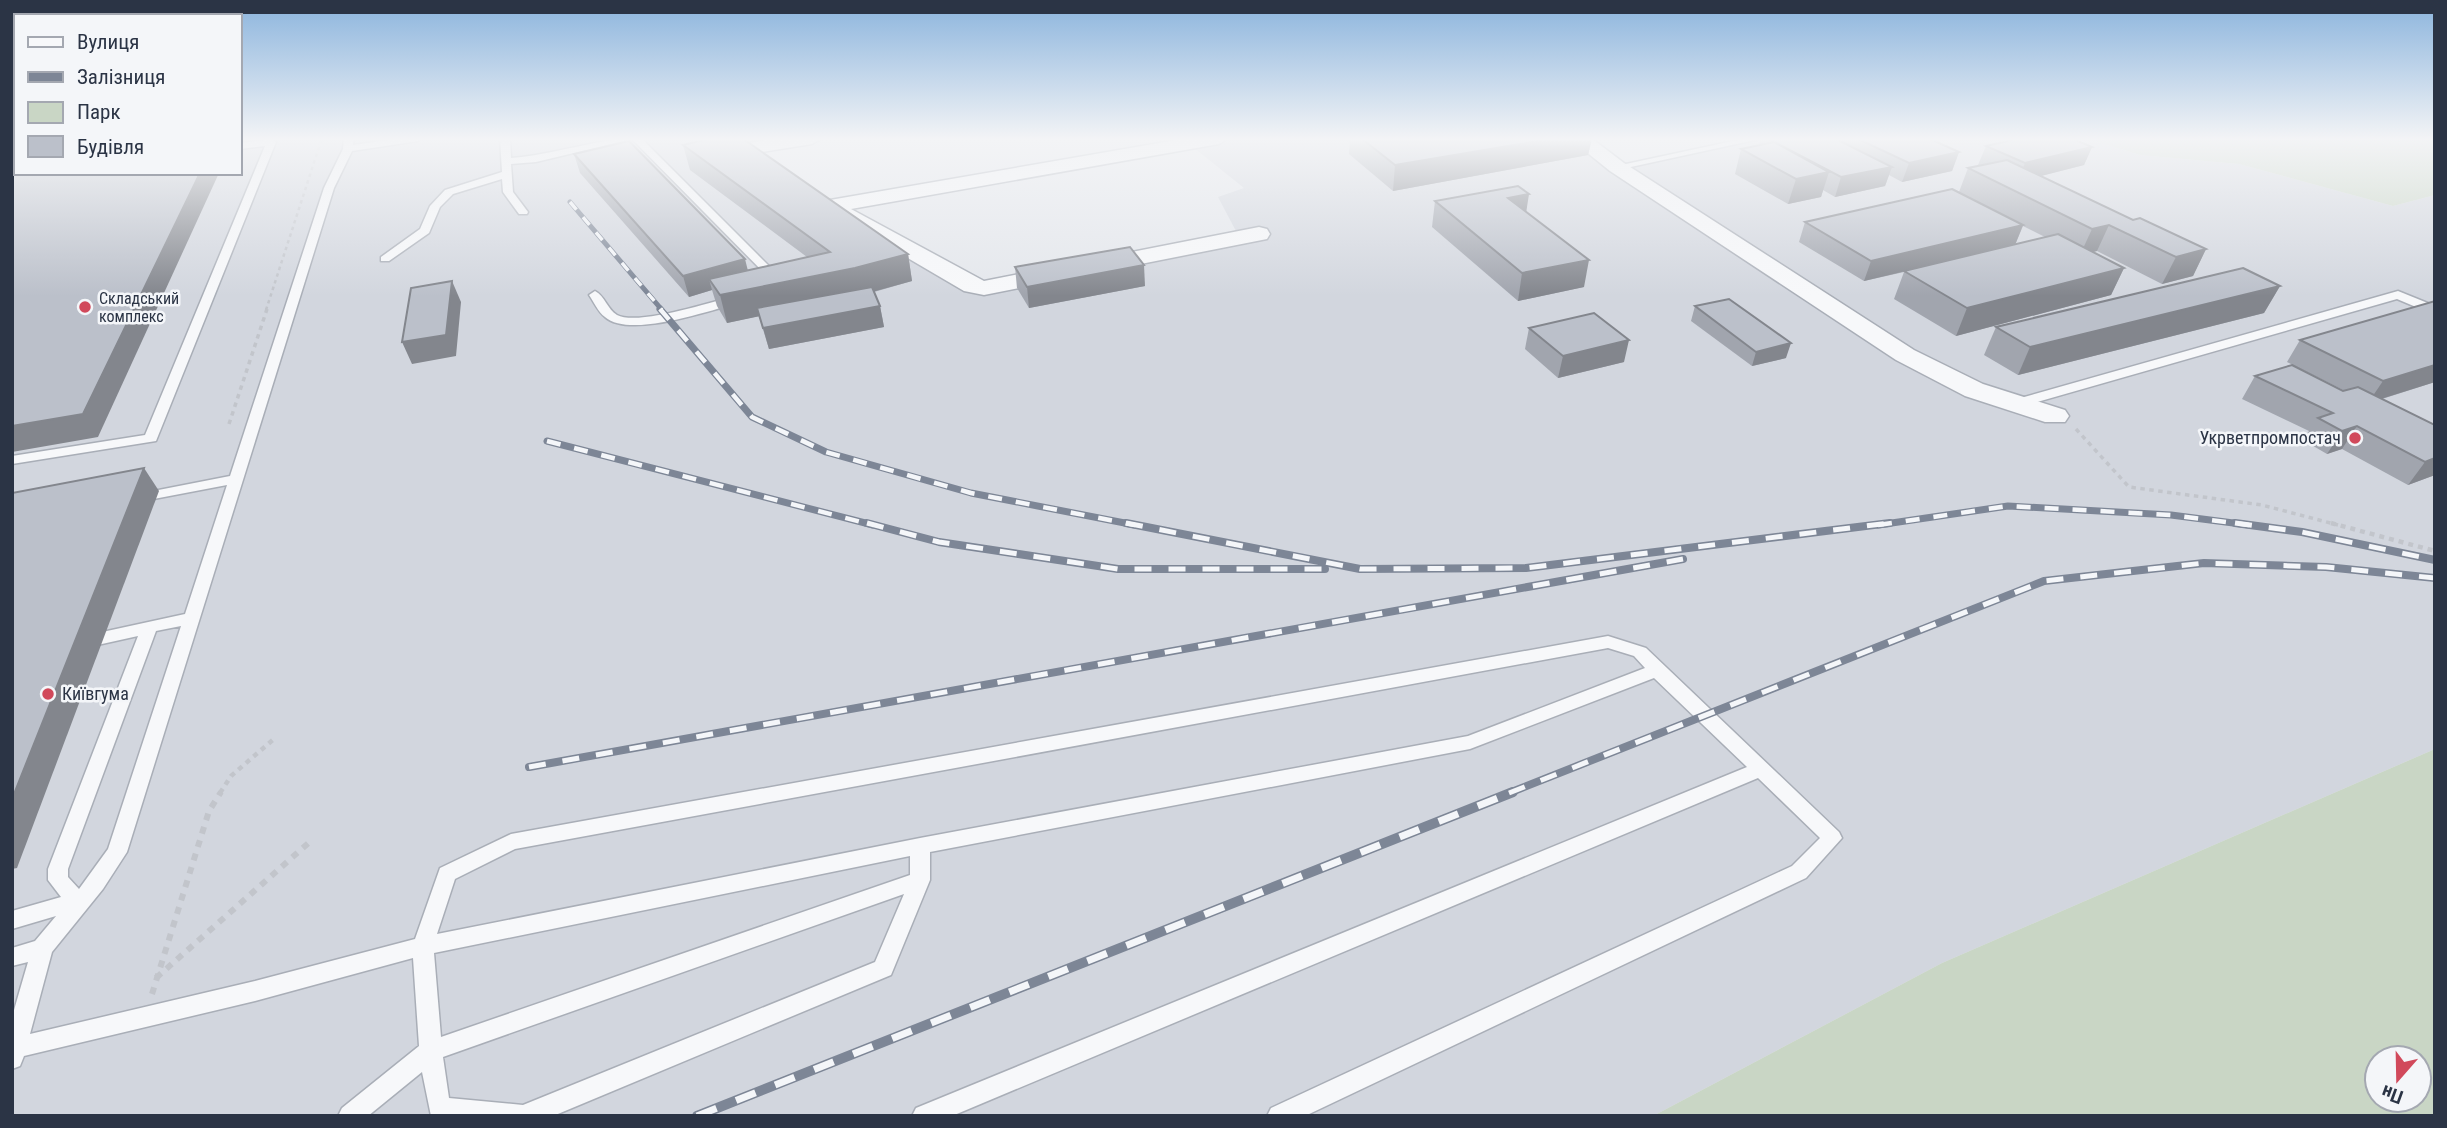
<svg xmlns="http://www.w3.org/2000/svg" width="2447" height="1128" font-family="'Roboto Condensed',sans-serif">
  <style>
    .built { fill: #d2d6de }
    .green { fill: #c9d6c5; fill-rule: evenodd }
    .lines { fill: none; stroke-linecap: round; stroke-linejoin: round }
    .service-casing { stroke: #a9aeb7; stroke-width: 3 }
    .minor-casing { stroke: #a9aeb7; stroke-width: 3 }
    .path-far3 { stroke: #c2c5cb; stroke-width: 2.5; stroke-dasharray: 3.5 3.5; stroke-linecap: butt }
    .path-far2 { stroke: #c2c5cb; stroke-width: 3.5; stroke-dasharray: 4.5 4.5; stroke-linecap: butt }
    .path-far1 { stroke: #c2c5cb; stroke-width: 4.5; stroke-dasharray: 5 5; stroke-linecap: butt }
    .path { stroke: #c2c5cb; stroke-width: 6; stroke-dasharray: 7 7; stroke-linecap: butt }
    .service { fill: #f7f8fa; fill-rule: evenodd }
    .minor { fill: #f7f8fa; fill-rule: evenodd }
    .rail-far3-casing { stroke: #7d8696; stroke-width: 5 }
    .rail-far2-casing { stroke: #7d8696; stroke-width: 7 }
    .rail-far1-casing { stroke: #7d8696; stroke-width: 8 }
    .rail-casing { stroke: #7d8696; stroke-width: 10 }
    .rail-far3 { stroke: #f4f6f9; stroke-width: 3.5; stroke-dasharray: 10; stroke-linecap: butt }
    .rail-far2 { stroke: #f4f6f9; stroke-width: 4.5; stroke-dasharray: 14; stroke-linecap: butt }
    .rail-far1 { stroke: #f4f6f9; stroke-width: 5; stroke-dasharray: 17; stroke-linecap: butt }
    .rail { stroke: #f4f6f9; stroke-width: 7; stroke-dasharray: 21; stroke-linecap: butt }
    .wall { fill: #a1a5ae; fill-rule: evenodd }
    .shaded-wall { fill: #83868d }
    .building { fill: #bbc0ca; stroke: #83868d; stroke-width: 2 }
    .poi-dot { fill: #d1495b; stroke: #f4f6f9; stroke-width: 2.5 }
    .labels { text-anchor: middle; stroke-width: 5; stroke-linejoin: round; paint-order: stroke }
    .far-poi-label { font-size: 16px; fill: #2b3445; stroke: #f4f6f9; text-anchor: start }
    .poi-label { font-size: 18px; fill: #2b3445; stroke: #f4f6f9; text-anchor: end }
  </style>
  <rect width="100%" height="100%" fill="#e4e7ec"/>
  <!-- built -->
  <path class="built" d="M12,138H16V173H240V138H731L830,206L972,286L1237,233L1218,197L1244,188L1188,143L1219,138H1579L1618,167L1759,138H2085L2140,155L2239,164L2393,206L2435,195V749L1942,963L1653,1116H12Z"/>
  <!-- green -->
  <g class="green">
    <path d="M2085,138H2435V195L2393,206L2239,164L2140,155Z"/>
    <path d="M2435,749V1116H1653L1942,963ZM2377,1058H2419V1100H2377Z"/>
  </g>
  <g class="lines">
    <!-- service casing -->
    <g class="service-casing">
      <g id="service">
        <path d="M344,138H354L353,145L402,138H423L418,141L352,151L334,188L127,852L103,889L52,952L30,1034L255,981L415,939L440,868L511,834L1608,636L1646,648L1839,832L1842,838L1806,878L1305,1116H1267L1271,1108L1792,866L1820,838L1758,778L952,1116H912L916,1108L1747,767L1654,678L1470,749L930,852V880L891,975L553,1116H431L422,1072L368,1116H338L342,1108L419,1046L413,958L255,1001L24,1056L20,1066L12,1069V1017L28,962L12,966V948L35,941L56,916L12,929V911L61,897L48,880V869L138,636L84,648L78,646L76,642L78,638L84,636L185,614L227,485L138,502L131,498L138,494L230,476L324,188L343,149ZM181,626L108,849L79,889L68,877V869L156,631ZM1608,648L1634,656L1645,668L1468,736L920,838L437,934L455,879L515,849ZM910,856V875L441,1037L434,953ZM904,894L875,962L523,1105L449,1098L443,1057Z"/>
        <path d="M500,138H510L511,158C555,155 597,138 641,138L783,280L781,282H773L632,139L536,162L511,164L513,192L528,212L527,214H519L503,192L502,179L453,194L440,207L429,233L389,261H381V257L420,229L430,206L445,190L502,172Z"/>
        <path d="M1747,138H1764L1617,170L1612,167Z"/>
        <path d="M271,139L276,142L156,441L12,464V456L145,435L265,146L240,149V143Z"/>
        <path d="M595,291C605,296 607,309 617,315C638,326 711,302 735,296L741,300L739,303C710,310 630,339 605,317C598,312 594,302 589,295Z"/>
        <path d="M2398,291L2435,306V315L2397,299L2020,407L2015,408L2008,404L2010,401Z"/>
      </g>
    </g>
    <!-- minor casing -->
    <g class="minor-casing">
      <g id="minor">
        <path d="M777,138H822L812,144L749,154L739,148L742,144Z"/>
        <path d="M1188,138H1229L1219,144L851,209L984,281L1259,227L1267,229L1270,234L1267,239L984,295L964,291L819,206L830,200Z"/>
        <path d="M1569,138H1591L1624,163L1914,350L1983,384L2065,410L2069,416L2065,422H2045L1965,396L1896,360L1610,171Z"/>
      </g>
    </g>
    <!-- path-far3 -->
    <path class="path-far3" d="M266,310L322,138"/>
    <!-- path-far2 -->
    <g class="path-far2">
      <path d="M229,424L267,309"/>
      <path d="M2076,429L2129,487L2262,505L2338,525"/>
    </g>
    <!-- path-far1 -->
    <g class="path-far1">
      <path d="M2331,523L2435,551"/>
      <path d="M220,793L231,776L275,738"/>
    </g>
    <!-- path -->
    <g class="path">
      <path d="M156,978L313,839"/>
      <path d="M152,994L209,811L221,792"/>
    </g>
    <!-- service -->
    <use href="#service" class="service"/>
    <!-- minor -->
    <use href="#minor" class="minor"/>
    <!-- rail-far3 casing -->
    <g class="rail-far3-casing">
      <path id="rail-far3" d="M570,202L662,310"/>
    </g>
    <!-- rail-far2 casing -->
    <g class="rail-far2-casing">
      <g id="rail-far2">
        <path d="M660,309L752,417L826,452L971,493L1135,525"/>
        <path d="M547,441L873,525"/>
        <path d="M1878,525L2008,506L2171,515L2249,525"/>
      </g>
    </g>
    <!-- rail-far1 casing -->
    <g class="rail-far1-casing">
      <g id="rail-far1">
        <path d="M867,523L939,542L1118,569H1325"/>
        <path d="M1126,523L1360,569L1526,568L1890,523"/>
        <path d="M2235,523L2302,532L2435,560"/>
        <path d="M529,767L1683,559"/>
        <path d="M1509,793L2044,581L2204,563L2326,567L2435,578"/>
      </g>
    </g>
    <!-- rail casing -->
    <g class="rail-casing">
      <path id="rail" d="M697,1116L1513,792"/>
    </g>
    <!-- rail-far3 -->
    <use href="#rail-far3" class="rail-far3"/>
    <!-- rail-far2 -->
    <use href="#rail-far2" class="rail-far2"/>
    <!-- rail-far1 -->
    <use href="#rail-far1" class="rail-far1"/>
    <!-- rail -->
    <use href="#rail" class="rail"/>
  </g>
  <!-- wall -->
  <g class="wall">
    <path d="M1350,138H1592L1588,155L1393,191L1349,154Z"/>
    <path d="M1761,138H1928L1959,152L1952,171L1902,182L1889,175L1885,186L1835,197L1823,190L1821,197L1788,204L1735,174L1741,149L1759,145Z"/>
    <path d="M683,145L908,254L912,281L874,292L880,306L884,327L769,349L759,316L727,323L717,306L712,290L689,297L580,173L574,154L748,270L807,257L690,170Z"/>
    <path d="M1986,146L2092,147L2084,165L2041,176L2133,220L2206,249L2193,276L2162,284L2097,251L2093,252L2124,268L2111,295L1956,336L1894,299L1904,272L1864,281L1799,242L1805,222L1959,192L1968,168L1980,166L1978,165ZM2023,226L2045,237L2015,245Z"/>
    <path d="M1435,201L1526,212L1584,287L1518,301L1432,227Z"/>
    <path d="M1015,267L1145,286L1029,308L1017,288Z"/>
    <path d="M2280,286L2264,313L2018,375L1984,355L1996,327Z"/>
    <path d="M2435,301V382L2382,399L2435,475L2408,485L2342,449L2327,454L2303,440L2309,431L2242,399L2255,376L2343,391H2345L2287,362L2300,340Z"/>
    <path d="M1695,306L1786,358L1752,366L1691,321Z"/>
    <path d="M1529,328L1624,362L1558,378L1525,349Z"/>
  </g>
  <!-- shaded-wall -->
  <g class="shaded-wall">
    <path d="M12,138H16V152L12,153Z"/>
    <path d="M1556,138H1592L1588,155L1393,191L1395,165Z"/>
    <path d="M2092,147L2084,165L2017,182L2025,163Z"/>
    <path d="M1959,152L1952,171L1902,182L1909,163Z"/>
    <path d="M1892,167L1885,186L1835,197L1841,177Z"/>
    <path d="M1829,172L1821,197L1788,204L1796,179Z"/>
    <path d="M200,173H219L98,437L12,452V426Z"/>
    <path d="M1529,194L1525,220L1508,198Z"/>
    <path d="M2023,225L2015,245L1864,281L1871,261Z"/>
    <path d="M2109,225L2097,251L2080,255L2092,229Z"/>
    <path d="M2206,249L2193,276L2162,284L2176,257Z"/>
    <path d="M908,254L912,281L861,295L727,323L720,295Z"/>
    <path d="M745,259L750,279H709L712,290L689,297L683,276Z"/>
    <path d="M1589,260L1584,287L1518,301L1522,273Z"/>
    <path d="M1144,265L1145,286L1029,308L1027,287Z"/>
    <path d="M2124,268L2111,295L1956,336L1967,308Z"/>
    <path d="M452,281L461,302L456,356L412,364L402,342Z"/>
    <path d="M2280,286L2264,313L2018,375L2030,347Z"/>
    <path d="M880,306L884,327L769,349L763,328Z"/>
    <path d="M1629,340L1624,362L1558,378L1563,356Z"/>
    <path d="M1791,343L1786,358L1752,366L1756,352Z"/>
    <path d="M2435,365V382L2368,403L2383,381Z"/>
    <path d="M2357,426L2342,449L2327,454L2342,431Z"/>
    <path d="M2435,458V475L2408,485L2425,462Z"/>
    <path d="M144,468L159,491L17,868L12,869V799Z"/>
  </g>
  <!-- building -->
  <g class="building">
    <path d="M712,138H742L908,254L855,268L720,295L709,279L830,252L683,145Z"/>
    <path d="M1361,138H1556L1395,165Z"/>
    <path d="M1767,138H1834L1892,167L1841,177Z"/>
    <path d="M1856,138H1928L1959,152L1909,163Z"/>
    <path d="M2021,138H2071L2092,147L2025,163L1986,146Z"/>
    <path d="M629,141L745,259L683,276L574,154Z"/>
    <path d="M1774,142L1829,172L1796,179L1741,149Z"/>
    <path d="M12,157H16V173H200L83,414L12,426Z"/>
    <path d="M2007,160L2133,220L2140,218L2206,249L2176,257L2109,225L2092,229L1968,168Z"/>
    <path d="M1518,186L1529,194L1508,198L1589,260L1522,273L1435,201Z"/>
    <path d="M1952,189L2023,225L1871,261L1805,222Z"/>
    <path d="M2058,234L2124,268L1967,308L1904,271Z"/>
    <path d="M1130,247L1144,265L1027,287L1015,267Z"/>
    <path d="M2243,268L2280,286L2030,347L1996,327Z"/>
    <path d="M452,281L446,335L402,342L411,288Z"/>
    <path d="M872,287L880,306L763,328L757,308Z"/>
    <path d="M1729,299L1791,343L1756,352L1695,306Z"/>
    <path d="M2435,301V365L2383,381L2300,340Z"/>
    <path d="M1594,313L1629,340L1563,356L1529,328Z"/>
    <path d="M2292,365L2343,391L2358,387L2435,425V458L2425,462L2357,426L2342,431L2318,418L2333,413L2255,376Z"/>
    <path d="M144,468L12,799V493Z"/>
  </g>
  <!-- sky -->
  <linearGradient id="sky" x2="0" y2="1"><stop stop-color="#8bb4dd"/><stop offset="0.47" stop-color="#f3f4f6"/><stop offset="1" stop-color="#f3f4f6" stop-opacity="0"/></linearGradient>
  <rect width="2447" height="296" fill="url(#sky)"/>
  <!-- markers -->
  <g class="poi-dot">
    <circle cx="85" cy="307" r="7"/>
    <circle cx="2355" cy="438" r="7"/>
    <circle cx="48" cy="694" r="7"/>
  </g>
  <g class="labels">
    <!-- far-poi labels -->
    <g class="far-poi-label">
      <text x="99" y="304">Складський<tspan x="99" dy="18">комплекс</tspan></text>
    </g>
    <!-- poi labels -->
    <g class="poi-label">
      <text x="2341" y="444">Укрветпромпостач</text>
      <text x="62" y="700" text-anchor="start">Київгума</text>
    </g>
  </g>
  <!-- border -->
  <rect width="2447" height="1128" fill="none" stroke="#2b3445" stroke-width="28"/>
  <!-- legend -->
  <rect x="14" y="14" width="228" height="161" fill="#f4f6f9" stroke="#a4a8b1" stroke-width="2"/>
  <rect x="28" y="37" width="35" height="10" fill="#f7f8fa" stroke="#a4a8b1" stroke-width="2"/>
  <text x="77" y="49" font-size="21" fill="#2b3445">Вулиця</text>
  <rect x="28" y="72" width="35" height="10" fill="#7d8696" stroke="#a4a8b1" stroke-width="2"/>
  <text x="77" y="84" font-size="21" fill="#2b3445">Залізниця</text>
  <rect x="28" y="102" width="35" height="21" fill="#c9d6c5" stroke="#a4a8b1" stroke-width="2"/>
  <text x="77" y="119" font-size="21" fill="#2b3445">Парк</text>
  <rect x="28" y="136" width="35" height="21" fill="#bbc0ca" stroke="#a4a8b1" stroke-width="2"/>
  <text x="77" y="154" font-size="21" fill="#2b3445">Будівля</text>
  <!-- north arrow -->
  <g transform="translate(2398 1079) rotate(200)"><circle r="33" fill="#f4f6f9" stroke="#a4a8b1" stroke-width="2"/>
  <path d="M0-5L12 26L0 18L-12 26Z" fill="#d1495b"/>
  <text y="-10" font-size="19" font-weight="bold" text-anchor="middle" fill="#2b3445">Пн</text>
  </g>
</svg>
